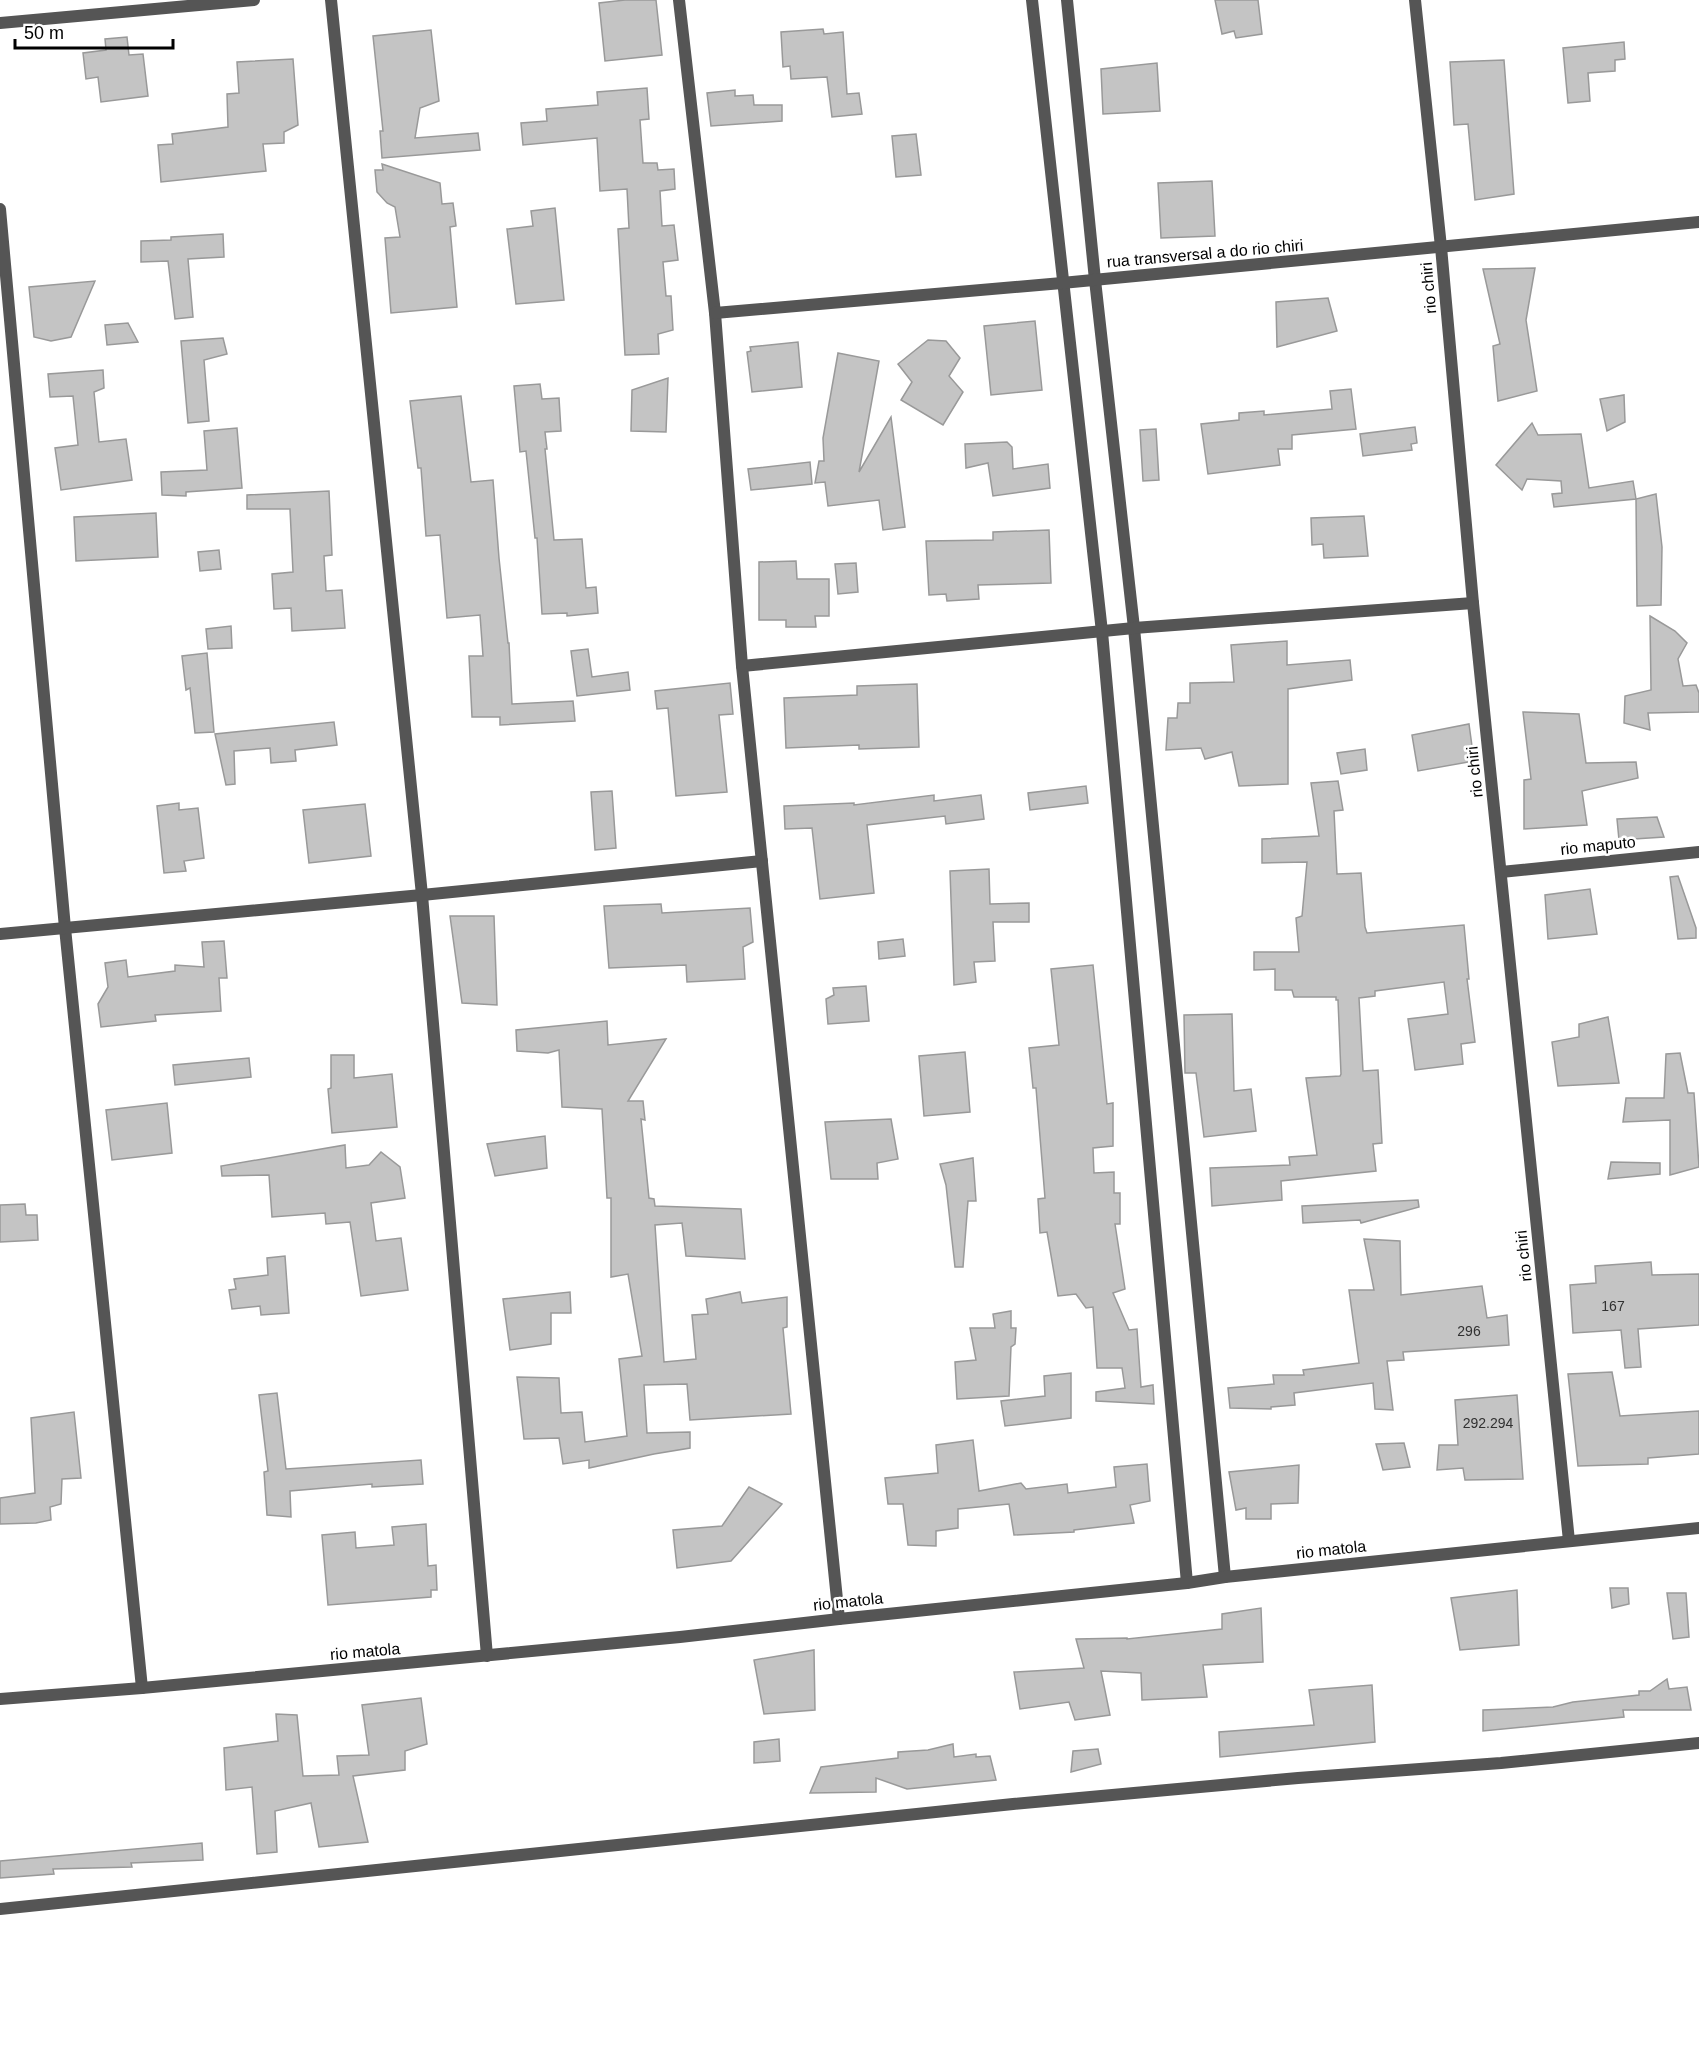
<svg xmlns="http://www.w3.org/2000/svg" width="1699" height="2053" font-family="Arial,sans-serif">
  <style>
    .building { fill: #c4c4c4; stroke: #999; stroke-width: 1.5 }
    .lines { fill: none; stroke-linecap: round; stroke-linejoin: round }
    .street { stroke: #555; stroke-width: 12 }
    .labels { text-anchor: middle; stroke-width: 5; stroke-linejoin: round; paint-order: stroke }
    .number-label { font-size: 14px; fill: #313131 }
    .street-label { font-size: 16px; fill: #000; stroke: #fff }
  </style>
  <rect width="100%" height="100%" fill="#fff"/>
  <!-- building -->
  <g class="building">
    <path d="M625,0H656L662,55L605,61L599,3Z"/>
    <path d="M1215,0H1258L1262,34L1236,38L1234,31L1222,34Z"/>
    <path d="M823,29L824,34L843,32L847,94L859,93L862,114L832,117L827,77L791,79L790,66L783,67L781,32Z"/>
    <path d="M431,30L439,101L420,108L415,138L478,133L480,150L382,158L380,131H383L373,36Z"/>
    <path d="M127,37L129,55L143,54L148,96L101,102L98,77L86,79L83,53L106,50L105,39Z"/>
    <path d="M1624,42L1625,59L1615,60V71L1588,73L1590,101L1568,103L1563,48Z"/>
    <path d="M293,59L298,125L284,132V143L263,144L266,171L161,182L158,145L173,144L172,134L228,127L227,94L239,93L237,62Z"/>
    <path d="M1504,60L1514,194L1475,200L1468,124L1454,125L1450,62Z"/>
    <path d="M1157,63L1160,111L1103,114L1101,69Z"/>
    <path d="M647,88L649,119L640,120L643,163H657L658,170L674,169L675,189L660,191L662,226L674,225L678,260L663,262L666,296H671L673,330L658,334L659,354L625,355L618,229L629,228L627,189L600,191L597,138L523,145L521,123L547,121L546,109L598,105L597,92Z"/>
    <path d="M735,90V96L753,95L754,105H782V121L711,126L707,93Z"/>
    <path d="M916,134L921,175L896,177L892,136Z"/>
    <path d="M382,164L440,183L442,204L453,203L456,226L450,227L457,307L391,313L385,238L400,237L395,207L387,203L377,192L375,170H383Z"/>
    <path d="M1212,181L1215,236L1161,238L1158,183Z"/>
    <path d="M555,208L564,300L516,304L507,229L533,226L531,211Z"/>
    <path d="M223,234L224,257L188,259L193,317L175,319L168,261L141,262V241L171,240V237Z"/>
    <path d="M1535,268L1526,320L1537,391L1498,401L1493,346L1500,344L1483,269Z"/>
    <path d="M95,281L71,337L51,341L34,337L29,287Z"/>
    <path d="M1328,298L1337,331L1277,347L1276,302Z"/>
    <path d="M1035,321L1042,390L991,395L984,326Z"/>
    <path d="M128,323L138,342L107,345L105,325Z"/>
    <path d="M223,338L227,354L204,360L209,421L188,423L181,341Z"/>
    <path d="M928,340L946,341L960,358L949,376L963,392L943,425L901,400L912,382L898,364Z"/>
    <path d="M798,342L802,387L752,392L747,352L751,351L750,347Z"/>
    <path d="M838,353L879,361L859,472L891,417L905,527L883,530L879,500L828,506L825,482L815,483L819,461H824L823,438Z"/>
    <path d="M103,370L104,388L94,392L99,442L126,439L132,480L61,490L55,448L78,445L73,396L50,397L48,374Z"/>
    <path d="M668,378L666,432L631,431L632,390Z"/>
    <path d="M540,384L542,399L559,398L561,431L545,432L547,449H545L554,540L582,539L586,588L596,587L598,613L567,616V613L542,614L537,538H535L526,451L520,452L514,386Z"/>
    <path d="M1351,389L1356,429L1292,435V449H1278L1280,465L1208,474L1201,424L1239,420V413L1264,411V415L1332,409L1330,391Z"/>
    <path d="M1624,395L1625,422L1607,431L1600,399Z"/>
    <path d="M461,396L471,482L493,480L499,558L508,643H509L512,704L573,701L575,721L500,725V717H472L469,656H483L480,615L447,618L440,535L426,536L421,468H418L410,401Z"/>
    <path d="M1532,423L1538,435L1581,434L1589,488L1633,481L1636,499L1554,507L1552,494L1562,493L1561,481L1527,479L1522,490L1496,465Z"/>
    <path d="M1415,427L1417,443L1411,444L1412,450L1363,456L1360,434Z"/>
    <path d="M237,428L242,488L186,492V496L162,495L161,472L207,470L204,431Z"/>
    <path d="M1156,429L1159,480L1143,481L1140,430Z"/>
    <path d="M1007,442L1012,447L1013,469L1048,464L1050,488L993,496L988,463L966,468L965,444Z"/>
    <path d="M810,462L812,484L751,490L748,469Z"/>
    <path d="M329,491L332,555L324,556L326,591L342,590L345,628L292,631L291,608L274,609L272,574L293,572L290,509H247V495Z"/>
    <path d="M1656,494L1662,547L1661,605L1637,606L1636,499Z"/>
    <path d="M156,513L158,557L76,561L74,517Z"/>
    <path d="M1364,516L1368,556L1324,558L1323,544L1312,545L1311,518Z"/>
    <path d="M1049,530L1051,583L978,585L979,599L947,601L946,594L929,595L926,541L993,540V532Z"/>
    <path d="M219,550L221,569L200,571L198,552Z"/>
    <path d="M796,561L797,579H829V616H815L816,627H786V620H759V562Z"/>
    <path d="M856,563L858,592L838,594L835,564Z"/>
    <path d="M1650,616L1675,631L1687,643L1678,659L1683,686L1696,685L1699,693V712L1648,713L1650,730L1624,723L1625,696L1651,690Z"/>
    <path d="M231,626L232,648L208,649L206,629Z"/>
    <path d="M1287,641V665L1350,660L1352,680L1288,689V784L1239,786L1232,752L1205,759L1201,748L1166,750L1168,718H1177L1178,703H1190V683L1234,682L1231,645Z"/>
    <path d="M588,649L592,677L628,672L630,690L577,696L571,651Z"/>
    <path d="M207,653L214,732L195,733L190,688L186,690L182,656Z"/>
    <path d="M730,683L733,714L719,715L727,792L676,796L668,708L657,709L655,691Z"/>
    <path d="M917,684L919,747L859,749V745L786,748L784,698L857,695V686Z"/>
    <path d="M1523,712L1579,714L1586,763L1636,762L1638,778L1582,791L1587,825L1524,829V780L1531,779Z"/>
    <path d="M334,722L337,745L295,750L296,761L271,763L270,748L234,751L235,784L226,785L215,734Z"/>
    <path d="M1469,724L1474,761L1418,771L1412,735Z"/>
    <path d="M1365,749L1367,770L1341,774L1337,753Z"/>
    <path d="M1338,781L1343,810L1334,811L1337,874L1361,873L1365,927L1367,933L1464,925L1469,979H1467L1475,1042L1461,1044L1463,1064L1415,1070L1408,1019L1448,1014L1444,982L1375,991V996L1359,998L1363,1071L1378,1070L1382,1143L1373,1144L1376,1171L1281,1181L1282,1200L1212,1206L1210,1168L1290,1165L1289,1157L1317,1155L1306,1078L1340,1076L1341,1074L1338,1000H1336V997H1294L1292,990H1275V969L1254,970V952H1299L1296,918L1302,916L1307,862L1262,863V839L1319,836L1311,783Z"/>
    <path d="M1086,786L1088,803L1030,810L1028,793Z"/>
    <path d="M612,791L616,848L595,850L591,792Z"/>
    <path d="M934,795V801L981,795L984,819L946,824L945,816L867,825L874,893L820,899L812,828L785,829L784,806L854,803V805Z"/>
    <path d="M179,803V810L198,808L204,858L184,861L186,871L164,873L157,806Z"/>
    <path d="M365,804L371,856L309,863L303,810Z"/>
    <path d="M1657,817L1664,837L1619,840L1617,819Z"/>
    <path d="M989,869L990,904L1029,903V922H993L995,961L974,962L976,982L954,985L950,871Z"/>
    <path d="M1678,876L1696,928V938L1678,939L1670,877Z"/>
    <path d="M1590,889L1597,934L1548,939L1545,895Z"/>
    <path d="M661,904L662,913L750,908L753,942L743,947L745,979L687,982L686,965L609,968L604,906Z"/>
    <path d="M450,916H494L497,1005L462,1003Z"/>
    <path d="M903,939L905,956L879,959L878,942Z"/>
    <path d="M224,941L227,978H219L221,1011L155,1015L156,1021L101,1027L98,1004L108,987L105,963L126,960L128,977L175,971V965L204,967L202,942Z"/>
    <path d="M1093,965L1107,1104L1113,1103V1146L1093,1148L1094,1173L1114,1172V1193H1120V1224H1115L1125,1289L1113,1293L1129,1330L1137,1329L1141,1387L1153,1385L1154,1404L1096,1401V1392L1125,1388L1122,1368H1097L1093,1307L1086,1308L1076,1294L1058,1296L1047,1232L1040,1233L1038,1199L1045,1198L1036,1088H1033L1029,1048L1059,1045L1051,969Z"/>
    <path d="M866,986L869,1021L828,1024L826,999L834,995L833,988Z"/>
    <path d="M1232,1014L1234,1091L1251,1089L1256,1131L1204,1137L1196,1073H1185L1184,1015Z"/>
    <path d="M1608,1017L1619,1083L1558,1086L1552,1042L1579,1037V1024Z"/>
    <path d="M607,1021L608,1045L666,1039L628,1101H643L645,1120L641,1119L649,1198L654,1199L655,1206L741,1209L745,1259L686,1256L682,1223L655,1225L664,1362L696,1359L692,1315L708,1314L706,1299L740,1292L742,1303L787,1297V1327L783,1328L791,1414L690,1420L687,1384L644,1385L647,1433L690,1432V1448L654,1454L589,1468V1460L563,1464L559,1438L524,1439L517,1377L559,1378L561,1413L582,1412L585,1442L627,1436L619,1359L642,1356L628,1274L611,1277V1198H607L602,1109L562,1107L559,1050L548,1053L517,1051L516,1030Z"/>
    <path d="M965,1052L970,1112L924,1116L919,1056Z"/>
    <path d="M1680,1053L1688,1093H1694L1699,1167L1670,1175V1120L1623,1122L1626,1098H1664L1666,1054Z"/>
    <path d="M331,1055H354V1078L392,1074L397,1127L332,1133L328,1089L331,1088Z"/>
    <path d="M249,1058L251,1077L175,1085L173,1065Z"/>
    <path d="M167,1103L172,1153L112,1160L106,1110Z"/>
    <path d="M891,1119L898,1159L877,1163L878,1179H831L825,1122Z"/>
    <path d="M545,1136L547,1168L495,1176L487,1144Z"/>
    <path d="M345,1145L346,1168L369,1165L381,1152L400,1167L405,1198L371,1203L376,1241L401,1238L408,1290L361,1296L350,1222L326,1224L325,1213L272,1217L269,1175L222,1176L221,1166Z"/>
    <path d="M973,1158L976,1201H968L963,1267H955L946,1185L940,1164Z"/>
    <path d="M1611,1162L1660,1163V1174L1608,1179Z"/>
    <path d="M1418,1200L1419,1207L1361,1223L1360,1220L1303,1223L1302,1206Z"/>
    <path d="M25,1204L26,1215H37L38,1240L0,1242V1205Z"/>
    <path d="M1364,1239L1400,1241L1401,1295L1482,1286L1487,1318L1507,1315L1509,1345L1403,1352L1404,1360L1387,1361L1393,1410L1375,1409L1373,1383L1294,1393L1295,1405L1271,1407V1409L1230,1408L1228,1388L1274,1384L1273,1375H1304L1303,1370L1359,1363L1349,1290H1374Z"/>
    <path d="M285,1256L289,1313L261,1315L260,1306L232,1309L229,1290L236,1289L234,1279L268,1275L267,1258Z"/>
    <path d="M1651,1262L1652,1275L1699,1274V1325L1638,1329L1641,1367L1625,1368L1621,1330L1573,1333L1570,1285L1596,1283L1595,1266Z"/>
    <path d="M570,1292L571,1313H551V1344L510,1350L503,1299Z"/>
    <path d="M1011,1311V1328H1016L1015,1344L1011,1347L1009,1396L957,1399L955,1362L976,1360L970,1328H995L993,1314Z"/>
    <path d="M1612,1372L1620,1416L1699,1411V1454L1648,1458V1464L1578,1466L1568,1374Z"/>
    <path d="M1071,1373V1418L1005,1426L1001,1401L1045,1396L1044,1376Z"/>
    <path d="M277,1393L286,1469L421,1460L423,1484L372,1487V1484L290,1491L291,1517L267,1515L264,1472L268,1471L259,1395Z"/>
    <path d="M1517,1395L1523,1479L1465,1480L1463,1468L1437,1470L1439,1445H1458L1455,1400Z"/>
    <path d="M74,1412L81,1478L62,1479L61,1504L50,1507L51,1520L36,1523L0,1524V1498L35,1493L31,1418Z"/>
    <path d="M973,1440L979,1491L1021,1483L1026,1489L1067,1484L1068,1493L1116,1487L1114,1467L1147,1464L1150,1501L1130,1505L1134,1523L1074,1530V1532L1014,1535L1009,1504L958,1509V1528L936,1531V1546L908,1545L903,1504H888L885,1478L938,1473L936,1445Z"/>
    <path d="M1404,1443L1410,1467L1383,1470L1376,1444Z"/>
    <path d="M1299,1465L1298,1503L1271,1504V1519H1246V1508L1236,1510L1229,1472Z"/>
    <path d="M749,1487L782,1504L731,1561L677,1568L673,1530L722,1526Z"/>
    <path d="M426,1524L428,1566L436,1565L437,1590H431V1597L328,1605L322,1535L355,1532L356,1548L394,1545L392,1527Z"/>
    <path d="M1610,1588H1628L1629,1604L1612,1608Z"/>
    <path d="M1517,1590L1519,1645L1460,1650L1451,1598Z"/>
    <path d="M1667,1593H1686L1689,1637L1673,1639Z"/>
    <path d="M1261,1608L1263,1662L1203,1665L1207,1697L1142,1700L1141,1673L1101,1671L1110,1715L1075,1720L1069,1702L1020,1709L1014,1672L1084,1668L1076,1639L1127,1638V1639L1222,1629V1614Z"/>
    <path d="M814,1650L815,1710L764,1714L754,1660Z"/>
    <path d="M1667,1679L1669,1689L1687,1687L1691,1710H1623L1624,1717L1483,1731V1710L1553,1707L1573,1702L1639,1695V1691H1650Z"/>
    <path d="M1372,1685L1375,1742L1220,1757L1219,1732L1314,1725L1309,1690Z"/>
    <path d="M421,1698L427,1744L405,1751V1770L353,1776L368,1842L319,1847L311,1803L275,1811L277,1852L257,1854L252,1787L226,1790L224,1748L278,1741L276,1714L297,1715L303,1776L339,1775L337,1756L369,1755L362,1705Z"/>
    <path d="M779,1739L780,1761L754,1763V1742Z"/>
    <path d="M953,1744L954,1757L976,1754V1757L990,1756L996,1780L907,1789L876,1778V1792L810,1793L821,1767L898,1758V1752L928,1750Z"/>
    <path d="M1098,1749L1101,1764L1071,1772L1073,1751Z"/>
    <path d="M202,1843L203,1860L131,1863L132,1867L53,1869L54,1874L0,1878V1861Z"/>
  </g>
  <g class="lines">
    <!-- street -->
    <g class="street">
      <path d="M331,0L422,895L487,1656"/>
      <path d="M679,0L715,313L742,666L839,1619"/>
      <path d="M1032,0L1102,632L1187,1583"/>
      <path d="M1067,0L1095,280L1134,628L1225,1577"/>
      <path d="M1415,0L1441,247L1473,603L1569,1541"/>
      <path d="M0,23L254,0"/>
      <path d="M0,209L65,928L142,1688"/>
      <path d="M715,313L1062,283L1699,222"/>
      <path d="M742,666L1134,628L1473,603"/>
      <path d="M1501,872L1699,852"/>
      <path d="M0,934L422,895L762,861"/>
      <path d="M0,1699L142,1688L680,1637L839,1619L1187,1583L1225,1577L1699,1528"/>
      <path d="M0,1909L1013,1804L1298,1778L1501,1763L1699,1743"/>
    </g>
  </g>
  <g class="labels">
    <!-- number labels -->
    <g class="number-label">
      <text x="1613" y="1311">167</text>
      <text x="1469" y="1336">296</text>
      <text x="1488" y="1428">292.294</text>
    </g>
    <!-- street labels -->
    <g class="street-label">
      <text transform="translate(1205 253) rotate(-5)" y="6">rua transversal a do rio chiri</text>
      <text transform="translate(1428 288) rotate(-95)" y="6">rio chiri</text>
      <text transform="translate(1474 772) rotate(-96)" y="6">rio chiri</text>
      <text transform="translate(1598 845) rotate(-6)" y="6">rio maputo</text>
      <text transform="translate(1523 1256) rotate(-96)" y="6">rio chiri</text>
      <text transform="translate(1331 1549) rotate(-6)" y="6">rio matola</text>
      <text transform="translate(848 1601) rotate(-6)" y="6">rio matola</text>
      <text transform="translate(365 1651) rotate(-5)" y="6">rio matola</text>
    </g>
  </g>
  <!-- scale -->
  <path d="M15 39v9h158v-9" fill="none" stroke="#000000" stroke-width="3"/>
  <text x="24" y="39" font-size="18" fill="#000000" stroke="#ffffff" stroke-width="4.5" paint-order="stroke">50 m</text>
</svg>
